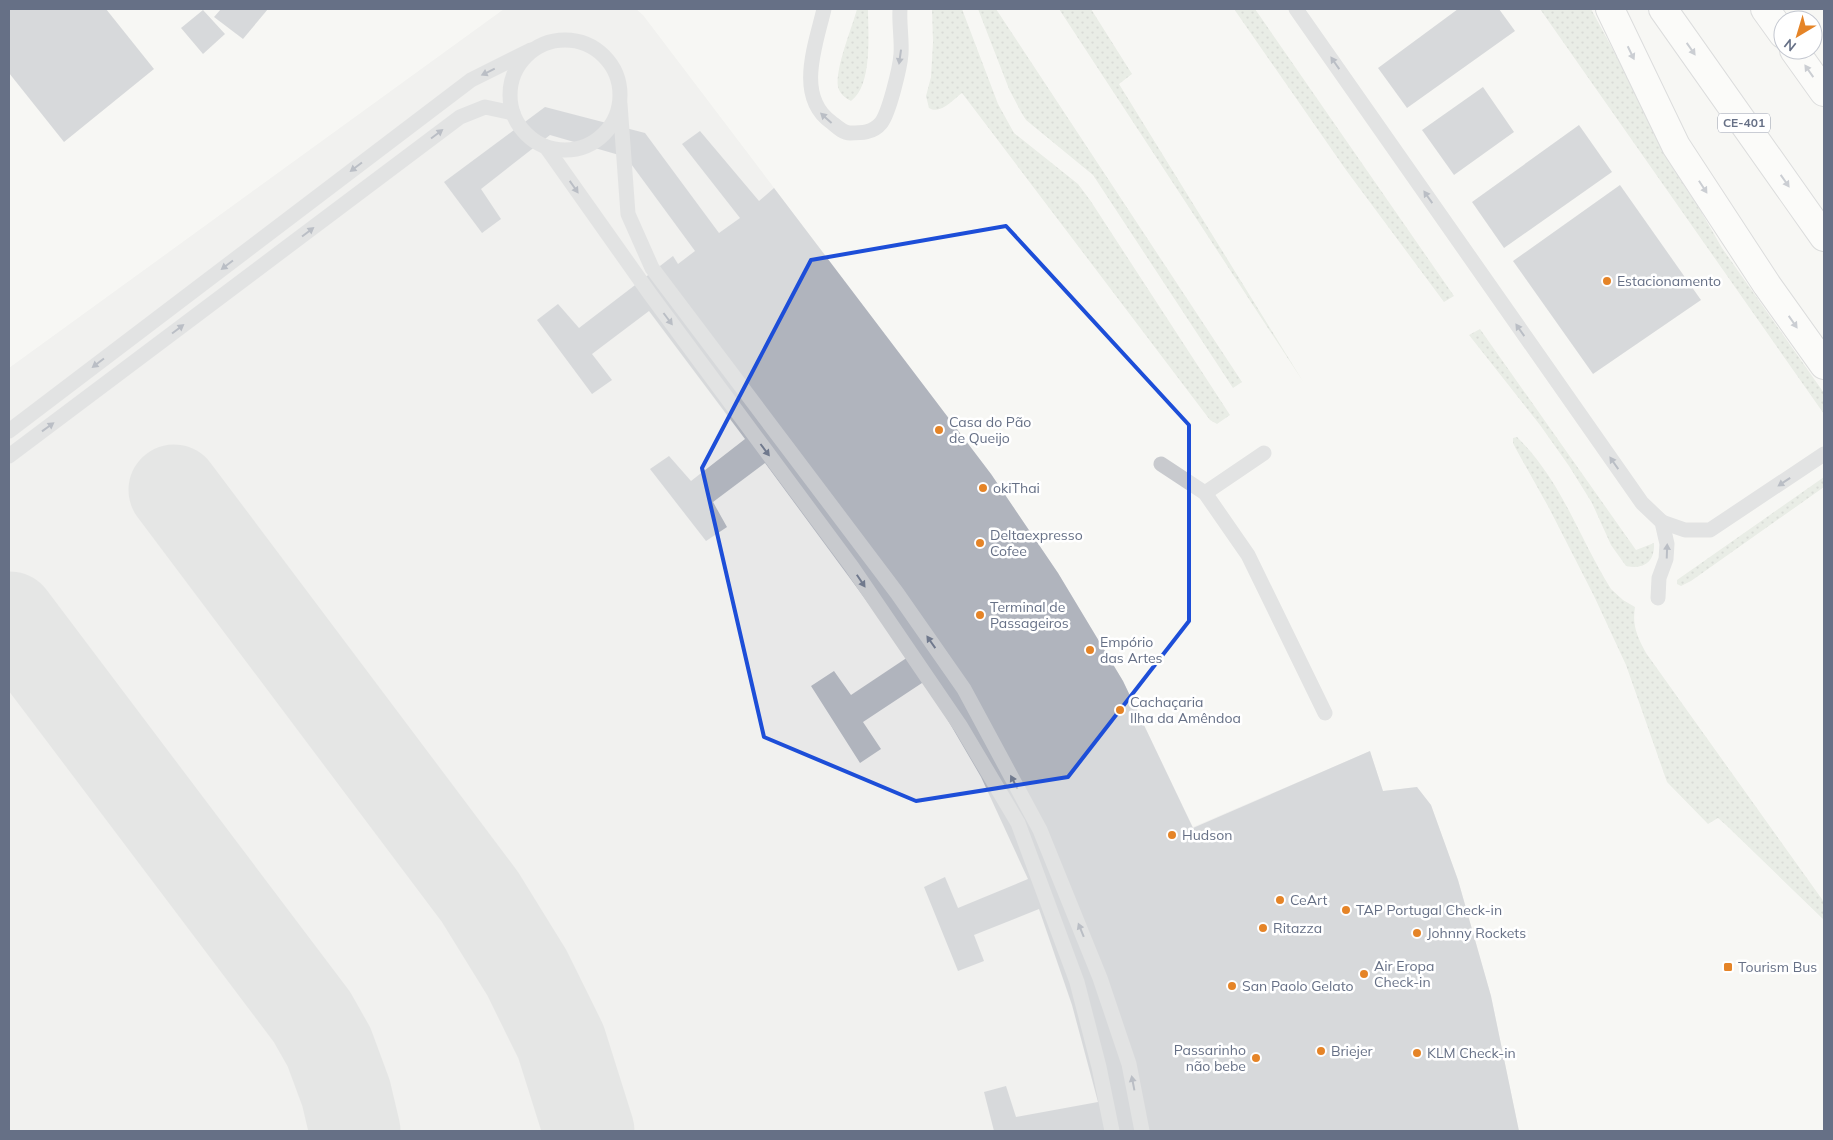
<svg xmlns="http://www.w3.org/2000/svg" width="1833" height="1140" font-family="Mulish,sans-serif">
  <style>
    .built { fill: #e8e8e8 }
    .grass { fill: url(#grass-dots) }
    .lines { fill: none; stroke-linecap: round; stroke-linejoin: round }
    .taxiway { stroke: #cfd1d3; stroke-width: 91 }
    .building { fill: #b0b4bd }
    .primary-casing { stroke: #babcc1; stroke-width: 30 }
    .service { stroke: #c8cace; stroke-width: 15 }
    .primary { stroke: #fff; stroke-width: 28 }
    .oneway { fill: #949baa }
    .oneway2 { fill: #70798d }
    .marked { fill: none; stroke: #1d4ed8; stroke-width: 4; stroke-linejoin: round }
    .poi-dot { fill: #e58427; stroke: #fff; stroke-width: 2 }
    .labels { text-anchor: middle; stroke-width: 5; stroke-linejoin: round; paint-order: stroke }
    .shield { fill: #fff; stroke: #949baa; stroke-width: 1 }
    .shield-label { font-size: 12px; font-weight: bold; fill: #667086 }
    .poi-label { font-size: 14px; fill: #667086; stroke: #fff; text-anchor: start }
  </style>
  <defs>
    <pattern id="grass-dots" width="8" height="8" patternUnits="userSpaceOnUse" patternTransform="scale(1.25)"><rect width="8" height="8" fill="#d7dfd5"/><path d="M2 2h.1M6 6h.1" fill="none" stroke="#b2b9b2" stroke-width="1.8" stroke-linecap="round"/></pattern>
  </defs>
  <rect width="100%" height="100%" fill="#f7f7f4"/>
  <!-- built -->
  <path class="built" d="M504,9H636L643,15L991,474L1058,573L1123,681L1193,827L1370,751L1383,791L1417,787L1431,805L1458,880L1491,996L1519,1131H9V368Z"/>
  <!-- grass -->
  <g class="grass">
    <path d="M857,9H868C868,33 873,85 851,101C845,98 840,94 838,87C835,68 852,28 857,9Z"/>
    <path d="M932,9H962L998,104L1014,133L1078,184L1090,200L1230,415L1217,424L1210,420L962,93C953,100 940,115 929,108L926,96L931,77L933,42Z"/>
    <path d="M978,9H996L1242,382L1233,388L1093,175L1026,120L1021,112L1009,89Z"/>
    <path d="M1059,9H1091L1132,74L1119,84L1304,383Z"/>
    <path d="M1234,9H1255L1454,296L1444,302L1346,170Z"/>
    <path d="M1540,9H1591L1687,187L1722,248L1824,393V414Z"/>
    <path d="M1480,329L1636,550L1654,543C1655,562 1644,570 1626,566L1611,545L1592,503L1569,466L1540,425L1469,335Z"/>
    <path d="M1517,437C1563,483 1578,536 1611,589L1623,600L1635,607C1632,626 1637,636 1646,653L1824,902V920L1727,826L1718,818L1708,824L1667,782L1626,665L1594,596L1549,508L1516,449L1513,443V438Z"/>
    <path d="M1824,477V487L1691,581L1681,586L1677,584V580Z"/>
  </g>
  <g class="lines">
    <!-- taxiway -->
    <g class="taxiway">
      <path d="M174,490L480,897L527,973L561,1042L589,1131"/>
      <path d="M10,617L312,1017L329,1047L346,1093L355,1131"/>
    </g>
  </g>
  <!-- building -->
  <g class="building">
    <path d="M9,9H106L154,69L64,142L9,73Z"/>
    <path d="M221,9H268L243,39L214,17Z"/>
    <path d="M1458,9H1499L1515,31L1407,108L1378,68Z"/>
    <path d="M203,10L225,34L203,54L181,28Z"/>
    <path d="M1483,87L1514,132L1454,175L1422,130Z"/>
    <path d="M545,107L645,133L719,233L740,218L682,144L700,131L759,201L774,188L991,474L1058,573L1123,681L1193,828L1370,751L1383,791L1417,787L1431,805L1458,880L1491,996L1519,1131H1104V1130L1098,1131H994L984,1092L1006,1086L1016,1117L1098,1102L1072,1005L1039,909L974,935L984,961L958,971L924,887L945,877L958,908L1028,879L981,777L925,681L863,722L881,749L860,763L811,686L834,671L851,695L908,657L765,463L713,502L727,527L706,541L650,469L669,456L691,481L745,439L649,311L592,354L612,380L592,394L537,320L558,304L579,328L673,256L678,264L695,251L626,157L550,135L481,189L501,219L482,233L444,182Z"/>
    <path d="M1579,125L1612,172L1504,248L1472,202Z"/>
    <path d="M1620,185L1701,300L1593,374L1513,261Z"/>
  </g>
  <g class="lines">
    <!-- primary casing -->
    <g class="primary-casing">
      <g id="primary">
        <path d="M1610,9L1676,146L1767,285L1824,365"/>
        <path d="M1663,9L1824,237"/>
        <path d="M1765,9L1783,34"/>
        <path d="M1794,50L1824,92"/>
      </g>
    </g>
    <!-- service -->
    <g class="service">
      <path d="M824,9C816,44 795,96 831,122C836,126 843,133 850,133C861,133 873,133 881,123C889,113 900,68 901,54C902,39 899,24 900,9"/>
      <path d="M1296,9L1642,503L1662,522L1667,544L1666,559L1659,578L1658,598"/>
      <circle cx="565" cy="95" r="55"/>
      <path d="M620,104L628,214L652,268L897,593L964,689L1040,830L1100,978L1129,1064L1142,1131"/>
      <path d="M546,147L650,294L852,567L961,727L1018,823L1077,982L1099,1067L1112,1131"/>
      <path d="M9,431L471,80L531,50"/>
      <path d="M9,456L460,117L485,107L513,113"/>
      <path d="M1161,464L1205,493L1248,555L1325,713"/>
      <path d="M1205,493L1264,453"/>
      <path d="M1662,522L1685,530H1710L1824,454"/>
    </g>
    <!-- primary -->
    <use href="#primary" class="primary"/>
  </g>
  <!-- one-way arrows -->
  <defs><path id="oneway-solid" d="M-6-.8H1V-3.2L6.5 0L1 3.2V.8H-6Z" transform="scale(1.25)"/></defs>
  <g class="oneway">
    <use href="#oneway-solid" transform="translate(1691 49) rotate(55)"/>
    <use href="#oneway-solid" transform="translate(1631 53) rotate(64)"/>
    <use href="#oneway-solid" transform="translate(1809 71) rotate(-125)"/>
    <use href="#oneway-solid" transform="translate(1785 181) rotate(55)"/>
    <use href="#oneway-solid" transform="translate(1703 187) rotate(57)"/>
    <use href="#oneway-solid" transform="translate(1793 322) rotate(55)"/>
  </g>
  <g class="oneway2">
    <use href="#oneway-solid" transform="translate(900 57) rotate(98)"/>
    <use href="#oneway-solid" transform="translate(1335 63) rotate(-125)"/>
    <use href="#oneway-solid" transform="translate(488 72) rotate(154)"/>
    <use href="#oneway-solid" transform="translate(826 118) rotate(-138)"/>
    <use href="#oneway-solid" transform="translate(437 134) rotate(-37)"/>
    <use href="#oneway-solid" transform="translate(356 167) rotate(143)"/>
    <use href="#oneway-solid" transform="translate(574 187) rotate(55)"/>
    <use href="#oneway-solid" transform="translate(1428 197) rotate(-125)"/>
    <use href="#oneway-solid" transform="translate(308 232) rotate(-37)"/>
    <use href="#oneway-solid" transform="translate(227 265) rotate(143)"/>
    <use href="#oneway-solid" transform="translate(668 319) rotate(53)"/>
    <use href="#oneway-solid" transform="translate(178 329) rotate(-37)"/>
    <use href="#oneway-solid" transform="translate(1520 330) rotate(-125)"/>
    <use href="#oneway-solid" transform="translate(98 363) rotate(143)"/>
    <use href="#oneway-solid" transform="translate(48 427) rotate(-36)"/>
    <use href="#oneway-solid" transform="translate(765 450) rotate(53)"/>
    <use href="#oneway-solid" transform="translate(1614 463) rotate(-125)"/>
    <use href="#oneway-solid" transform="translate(1784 482) rotate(146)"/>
    <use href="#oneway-solid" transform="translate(1667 551) rotate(-88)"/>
    <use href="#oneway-solid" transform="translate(861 581) rotate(56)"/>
    <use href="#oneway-solid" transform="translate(931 642) rotate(-125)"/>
    <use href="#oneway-solid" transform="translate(1014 782) rotate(-118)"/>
    <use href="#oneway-solid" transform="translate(1081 930) rotate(-112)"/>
    <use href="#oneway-solid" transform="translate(1133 1083) rotate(-101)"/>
  </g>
  <!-- marked area -->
  <path d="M0 0H1833V1140H0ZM1006,226L1189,425V621L1068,777L916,801L764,737L702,468L811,260Z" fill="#f7f7f4" fill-opacity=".55" fill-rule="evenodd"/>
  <path class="marked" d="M1006,226L1189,425V621L1068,777L916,801L764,737L702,468L811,260Z"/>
  <!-- markers -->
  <g class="poi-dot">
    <circle cx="1607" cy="281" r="5"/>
    <circle cx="939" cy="430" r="5"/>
    <circle cx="983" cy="488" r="5"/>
    <circle cx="980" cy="543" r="5"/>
    <circle cx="980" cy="615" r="5"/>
    <circle cx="1090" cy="650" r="5"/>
    <circle cx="1120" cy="710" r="5"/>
    <circle cx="1172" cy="835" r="5"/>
    <circle cx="1280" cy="900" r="5"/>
    <circle cx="1346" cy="910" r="5"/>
    <circle cx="1263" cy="928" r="5"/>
    <circle cx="1417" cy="933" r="5"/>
    <rect x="1723" y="962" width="10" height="10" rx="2.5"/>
    <circle cx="1364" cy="974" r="5"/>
    <circle cx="1232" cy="986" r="5"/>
    <circle cx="1321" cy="1051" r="5"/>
    <circle cx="1417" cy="1053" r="5"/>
    <circle cx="1256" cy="1058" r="5"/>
  </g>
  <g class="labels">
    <!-- shield labels -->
    <rect class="shield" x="1718" y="113.5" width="52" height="19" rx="4"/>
    <g class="shield-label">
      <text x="1744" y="127">CE-401</text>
    </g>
    <!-- poi labels -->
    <g class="poi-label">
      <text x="1617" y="286">Estacionamento</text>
      <text x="949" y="427">Casa do Pão<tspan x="949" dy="16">de Queijo</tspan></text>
      <text x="993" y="493">okiThai</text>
      <text x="990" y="540">Deltaexpresso<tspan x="990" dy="16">Cofee</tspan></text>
      <text x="990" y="612">Terminal de<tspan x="990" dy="16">Passageiros</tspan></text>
      <text x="1100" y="647">Empório<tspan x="1100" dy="16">das Artes</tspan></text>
      <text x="1130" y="707">Cachaçaria<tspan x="1130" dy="16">Ilha da Amêndoa</tspan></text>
      <text x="1182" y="840">Hudson</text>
      <text x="1290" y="905">CeArt</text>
      <text x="1356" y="915">TAP Portugal Check-in</text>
      <text x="1273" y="933">Ritazza</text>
      <text x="1427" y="938">Johnny Rockets</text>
      <text x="1374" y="971">Air Eropa<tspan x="1374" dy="16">Check-in</tspan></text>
      <text x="1738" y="972">Tourism Bus</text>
      <text x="1242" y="991">San Paolo Gelato</text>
      <text x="1246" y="1055" text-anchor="end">Passarinho<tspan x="1246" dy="16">não bebe</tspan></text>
      <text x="1331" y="1056">Briejer</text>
      <text x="1427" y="1058">KLM Check-in</text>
    </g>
  </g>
  <!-- border -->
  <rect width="1833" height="1140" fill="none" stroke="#667086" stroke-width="20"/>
  <!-- north arrow -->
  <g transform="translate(1798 35) rotate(218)"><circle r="24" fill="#ffffff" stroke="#c2c6cf"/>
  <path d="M0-4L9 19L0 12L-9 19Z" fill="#e58427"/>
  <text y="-8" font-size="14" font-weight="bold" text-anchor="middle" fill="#667086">N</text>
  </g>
</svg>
